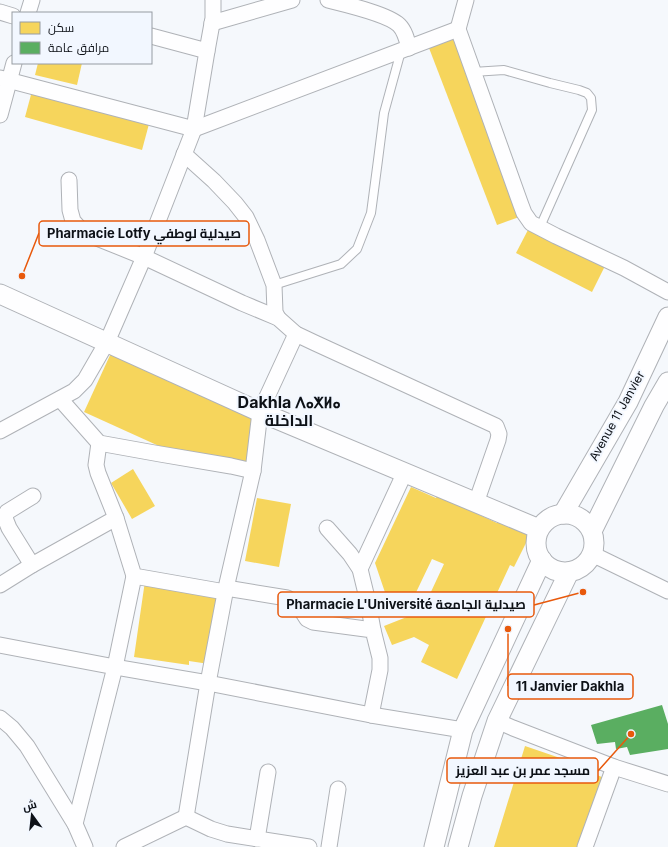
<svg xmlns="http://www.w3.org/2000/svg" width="668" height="847" font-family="Inter,Cairo,'Noto Sans Tifinagh',sans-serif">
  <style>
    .homes { fill: #f6d55c }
    .public { fill: #5aae61 }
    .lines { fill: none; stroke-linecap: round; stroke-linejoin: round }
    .service-casing { stroke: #afb2b7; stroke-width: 10 }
    .minor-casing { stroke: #afb2b7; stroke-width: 17 }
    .tertiary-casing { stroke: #afb2b7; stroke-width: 21 }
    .service { stroke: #fefeff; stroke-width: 8 }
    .minor { stroke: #fefeff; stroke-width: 15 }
    .tertiary { stroke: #fefeff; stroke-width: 19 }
    .labels { text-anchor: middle; stroke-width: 4; stroke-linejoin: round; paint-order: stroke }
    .street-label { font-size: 12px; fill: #0d1117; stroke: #f2f7ff }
    .district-label { font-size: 16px; font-weight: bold; fill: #0d1117; stroke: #f2f7ff }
    .leader { fill: none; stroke: #e8590c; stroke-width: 1.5 }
    .callout-dot { fill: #e8590c; stroke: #f2f7ff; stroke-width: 1.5 }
    .callout { fill: #f2f7ff; stroke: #e8590c; stroke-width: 1.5 }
    .callout-label { font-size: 13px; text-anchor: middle; font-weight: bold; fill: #0d1117 }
  </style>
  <rect width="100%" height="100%" fill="#f5f8fc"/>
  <!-- homes -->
  <g class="homes">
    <path d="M454,38L522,216L497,225L429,48Z"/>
    <path d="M38,63H82L77,85L35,75Z"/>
    <path d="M32,91L149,124L142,150L25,117Z"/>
    <path d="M529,228L605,266L592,292L516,253Z"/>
    <path d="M111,353L256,416L247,468L181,456L84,412Z"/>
    <path d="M133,469L155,506L132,519L111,483Z"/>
    <path d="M411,487L436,498L437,495L497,523L498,518L531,535L529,539L526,543L514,567L510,565L457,679L421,662L429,645L414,637L392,645L384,626L422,611L444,564L432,559L410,605L391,610L375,563Z"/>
    <path d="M257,498L291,504L279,567L245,561Z"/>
    <path d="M145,581L220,592L209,664L189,661V665L134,657Z"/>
    <path d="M525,746L563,759L561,762L581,768L604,778L581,847H494Z"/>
  </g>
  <!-- public -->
  <path class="public" d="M662,705L668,724V749L630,755L627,747L616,749L615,742L597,744L591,725Z"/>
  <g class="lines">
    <!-- service casing -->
    <g class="service-casing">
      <g id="service">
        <path d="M473,72L504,70L550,83L579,90L587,93L591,98L592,110L540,227"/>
        <path d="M274,285L341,264L357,249L371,213L378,160L384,113L401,51"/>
      </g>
    </g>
    <!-- minor casing -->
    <g class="minor-casing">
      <g id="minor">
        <path d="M328,0C344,4 388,14 399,25C405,31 407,40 409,48"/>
        <path d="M0,12L13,16"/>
        <path d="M28,13L32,0"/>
        <path d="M212,23L292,0"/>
        <path d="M458,29L466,0"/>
        <path d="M151,36L207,51"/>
        <path d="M0,78L194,129L458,29L521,205L524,213L531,223L556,236L624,268L668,292"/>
        <path d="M0,115L14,63"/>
        <path d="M184,154L214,181L235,203L246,217L257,240L274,285L275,312L278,318"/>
        <path d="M69,180L70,210L73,221L81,230L97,238L144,257L242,303L278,318L296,334L315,343L496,426L499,434L498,440L476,503"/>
        <path d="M60,399L99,443L160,454L231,466L253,471"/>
        <path d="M0,431L74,391L85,380L107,342L144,257L194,129L207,51L213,18V0"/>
        <path d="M116,518L134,576L225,592"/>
        <path d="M327,528L350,554L360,569L368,602L373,630"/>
        <path d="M592,554L668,591"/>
        <path d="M32,565L9,528L5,518L7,512L33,496"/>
        <path d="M360,569L405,472"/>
        <path d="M0,585L32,565L116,518L98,473L96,465L99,443"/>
        <path d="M226,588L287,598L294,602L298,605L307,619L313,622L373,630L380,658V670L371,715"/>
        <path d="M0,645L115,667L208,683L371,715L463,730"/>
        <path d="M0,718L12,728L27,746L75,824L85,847"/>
        <path d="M497,721L513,728L614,767L668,784"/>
        <path d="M186,817L208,683L226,588L253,471L260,412L296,334"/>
        <path d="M75,824L115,667L134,576"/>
        <path d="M257,839L268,772"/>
        <path d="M124,847L186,817L211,829L227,834L309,847"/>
        <path d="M329,847L338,789"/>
        <path d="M585,847L614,767"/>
      </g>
    </g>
    <!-- tertiary casing -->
    <g class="tertiary-casing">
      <g id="tertiary">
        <path d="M0,294L260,412L539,529"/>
        <path d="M563,514L628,402L668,317"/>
        <circle cx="565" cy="543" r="29"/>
        <path d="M592,531L654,406L668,382"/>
        <path d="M434,847L463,730L542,560"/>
        <path d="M458,847L472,796L497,721L569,572"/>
      </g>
    </g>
    <!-- service -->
    <use href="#service" class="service"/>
    <!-- minor -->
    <use href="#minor" class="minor"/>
    <!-- tertiary -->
    <use href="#tertiary" class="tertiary"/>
  </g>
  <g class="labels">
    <!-- street labels -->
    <g class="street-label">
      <text transform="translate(617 416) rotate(-61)" y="4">Avenue 11 Janvier</text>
    </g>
    <!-- district labels -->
    <g class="district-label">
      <text x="289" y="408">Dakhla ⴷⴰⵅⵍⴰ<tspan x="289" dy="18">الداخلة</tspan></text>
    </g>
  </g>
  <!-- callouts -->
  <path class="leader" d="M22 276L39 233M583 592L534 605M508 629L508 686M631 734L598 771"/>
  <g class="callout-dot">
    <circle cx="22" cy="276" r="4"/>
    <circle cx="583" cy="592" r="4"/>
    <circle cx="508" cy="629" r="4"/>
    <circle cx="631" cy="734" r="4"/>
  </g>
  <g class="callout">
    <rect x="39" y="221" width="210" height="25" rx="4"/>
    <rect x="278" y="592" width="256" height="25" rx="4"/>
    <rect x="508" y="674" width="125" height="25" rx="4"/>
    <rect x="447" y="758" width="151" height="25" rx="4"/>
  </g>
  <g class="callout-label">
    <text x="144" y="238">Pharmacie Lotfy صيدلية لوطفي</text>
    <text x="406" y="609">Pharmacie L'Université صيدلية الجامعة</text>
    <text x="570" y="691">11 Janvier Dakhla</text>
    <text x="523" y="775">مسجد عمر بن عبد العزيز</text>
  </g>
  <!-- legend -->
  <rect x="12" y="12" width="140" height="52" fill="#f2f7ff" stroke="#969ba2"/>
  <rect x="20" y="22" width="20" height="12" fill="#f6d55c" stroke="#969ba2"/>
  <text x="48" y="32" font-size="12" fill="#0d1117">سكن</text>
  <rect x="20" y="42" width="20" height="12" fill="#5aae61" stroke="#969ba2"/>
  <text x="48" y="52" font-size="12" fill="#0d1117">مرافق عامة</text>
  <!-- north arrow -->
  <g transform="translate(32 815) rotate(345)" stroke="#f2f7ff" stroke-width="3" paint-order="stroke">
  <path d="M0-3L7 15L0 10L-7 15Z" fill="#0d1117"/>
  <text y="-6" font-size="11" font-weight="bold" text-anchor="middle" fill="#0d1117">ش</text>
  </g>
</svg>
